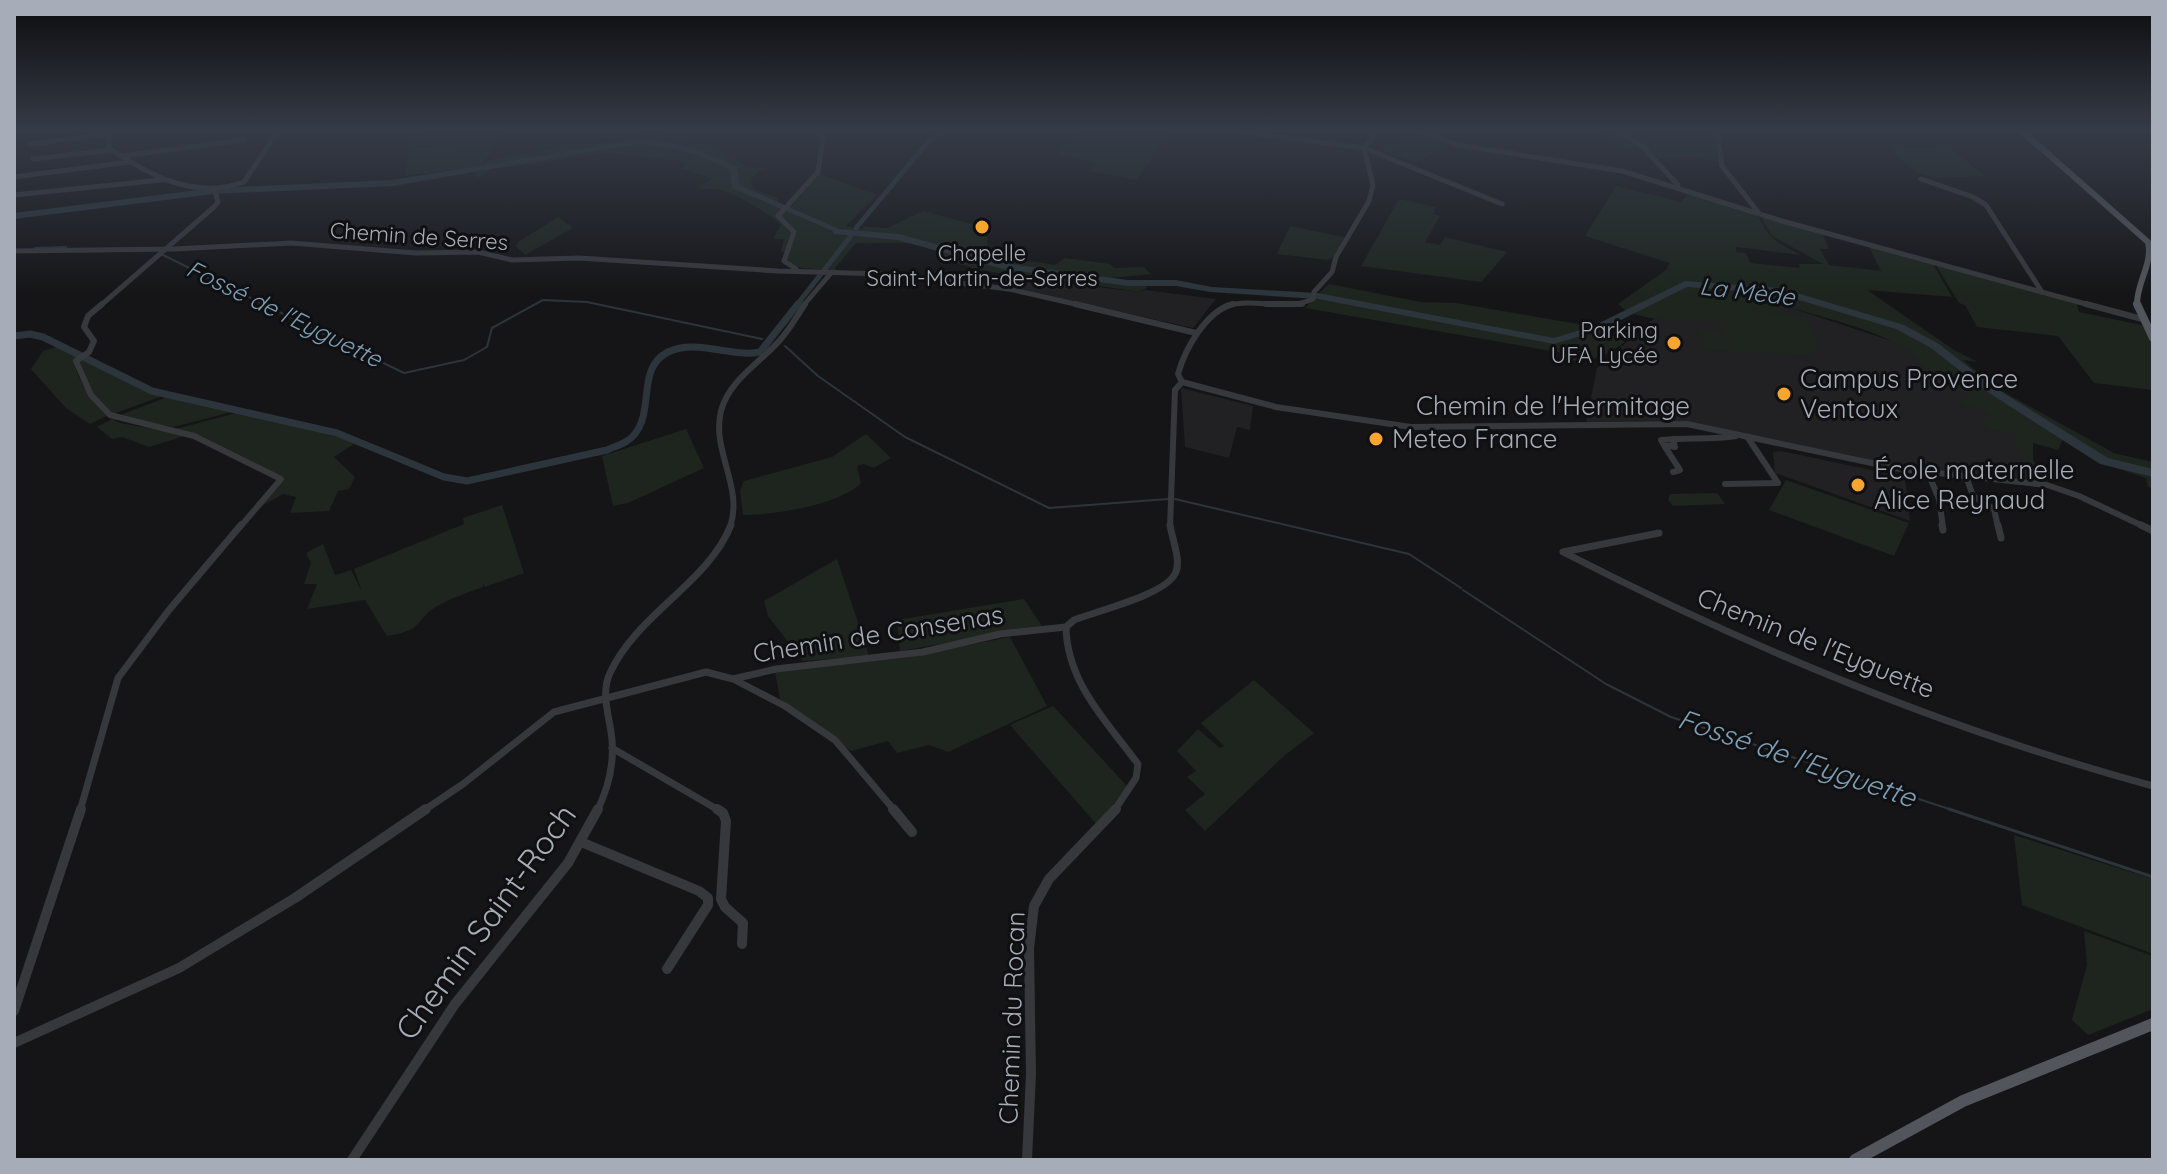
<svg xmlns="http://www.w3.org/2000/svg" width="2167" height="1174" font-family="Quicksand,sans-serif">
  <style>
    .built { fill: #212124 }
    .green { fill: #1d251e }
    .lines { fill: none; stroke-linecap: round; stroke-linejoin: round }
    .stream-far1 { stroke: #2b353b; stroke-width: 2 }
    .stream { stroke: #2b353b; stroke-width: 3 }
    .canal-far1 { stroke: #2b353b; stroke-width: 5 }
    .canal { stroke: #2b353b; stroke-width: 7 }
    .river { fill: #2b353b; fill-rule: evenodd }
    .minor-far3 { stroke: #36383c; stroke-width: 5 }
    .minor-far2 { stroke: #36383c; stroke-width: 6 }
    .minor-far1 { stroke: #36383c; stroke-width: 7 }
    .minor { stroke: #36383c; stroke-width: 10 }
    .major-far2 { stroke: #52555b; stroke-width: 6 }
    .major-far1 { stroke: #52555b; stroke-width: 8 }
    .major { stroke: #52555b; stroke-width: 12 }
    .poi-dot { fill: #f7a52e; stroke: #101012; stroke-width: 3 }
    .labels { text-anchor: middle; stroke-width: 6; stroke-linejoin: round; paint-order: stroke }
    .far-street-label { font-size: 22px; fill: #a7adb8; stroke: #101012 }
    .far-poi-label { font-size: 22px; fill: #a7adb8; stroke: #101012 }
    .far-water-label { font-size: 24px; font-style: italic; fill: #7d9eb4; stroke: #101012 }
    .poi-label { font-size: 26px; fill: #a7adb8; stroke: #101012; text-anchor: start }
    .street-label { font-size: 26px; fill: #a7adb8; stroke: #101012 }
    .water-label { font-size: 28px; font-style: italic; fill: #7d9eb4; stroke: #101012 }
    .near-street-label { font-size: 32px; fill: #a7adb8; stroke: #101012 }
  </style>
  <rect width="100%" height="100%" fill="#151517"/>
  <!-- built -->
  <g class="built">
    <path d="M1016,277L1139,292L1145,290L1216,299L1193,328L1015,288Z"/>
    <path d="M1767,300L1931,354L2032,443L2033,460L2045,483L1911,469L1681,421L1586,422L1597,368L1666,308Z"/>
    <path d="M1181,388L1253,406L1250,430L1237,427L1229,458L1185,447Z"/>
    <path d="M1781,451L1905,477L1910,521L1775,473L1773,452Z"/>
  </g>
  <!-- green -->
  <g class="green">
    <path d="M459,131H505L502,138L409,147L410,137Z"/>
    <path d="M650,131L712,147L747,166L769,169L759,171L751,179L753,189L778,198L777,205L789,209L820,174L877,195L846,226L862,229L863,226L887,228L923,211L976,225L974,230L986,231L988,251C1000,261 1036,261 1055,265L1065,258L1110,264L1114,268L1144,267L1151,274L1100,279L1145,283L1147,288L1139,292C1071,280 1002,281 938,257V252C912,239 884,244 856,243L835,268L836,271L793,267L787,262L786,252H781L784,239H773L781,225C770,214 733,191 716,189C710,188 703,190 696,189L712,179L682,168L686,163L680,161L608,153L492,169L478,178L475,174L489,160L574,145L631,139Z"/>
    <path d="M1085,131H1170L1136,180L1089,171L1096,163L1060,155L1058,151Z"/>
    <path d="M1590,131L1715,134L1719,162L1693,157L1659,158L1635,142L1630,151Z"/>
    <path d="M1416,134L1449,146L1415,163L1382,150Z"/>
    <path d="M496,140L488,157L478,166L405,176L409,149Z"/>
    <path d="M1940,143L1945,144L1985,176C1936,177 1924,187 1890,147L1942,148Z"/>
    <path d="M1616,186L1682,202L1689,191L1758,215C1767,238 1779,244 1801,255L1736,247V252L1746,253L1750,263L1800,268L1799,264H1823L1772,236L1761,217L1822,232L1829,249H1820L1829,265L1881,271L1868,245L1933,264L1952,297L1867,290L1954,350L1978,362L1963,360L1998,389L2114,453L2153,462V488L2148,487L2146,478L2104,464L2063,439L2058,450L2033,443V460L2045,481H2041L2013,442L2017,438L2013,433L1990,430L1983,422L1991,414L1959,402L1969,395L1963,387L1947,384L1939,371L1925,369C1909,335 1824,319 1790,307L1777,312L1742,311L1805,316L1819,345L1810,355L1706,350L1697,330L1724,332L1718,321C1692,319 1637,325 1618,304L1666,270L1670,263L1585,236Z"/>
    <path d="M1399,199L1436,207L1433,214L1440,216L1425,242L1440,245L1445,237L1507,252L1481,282L1361,266Z"/>
    <path d="M558,217L573,228L525,255L516,246L518,242Z"/>
    <path d="M1290,226L1344,237L1334,257L1327,260L1277,254Z"/>
    <path d="M1936,265L2076,301L2079,312L2142,325L2153,342V390L2094,383L2058,336L1977,327L1965,305L1959,303Z"/>
    <path d="M1329,284L1421,302L1456,303L1595,327L1554,340L1318,294Z"/>
    <path d="M1316,297L1555,342L1600,329L1625,342C1606,356 1594,360 1571,361L1569,354L1305,308Z"/>
    <path d="M56,347L79,357L73,361C80,384 91,399 107,416L90,424L66,408L31,369L43,351Z"/>
    <path d="M83,358L148,391L162,396L113,414L94,396L79,360Z"/>
    <path d="M167,397L236,411L173,427L118,416Z"/>
    <path d="M240,412L357,442L334,457L355,477L349,489L338,491L329,511L290,513L296,497L283,494L260,507L284,477L176,429Z"/>
    <path d="M112,419L120,423L188,435L149,447L122,437L112,439L97,427Z"/>
    <path d="M686,429L704,468L628,503L613,506L602,456Z"/>
    <path d="M866,434L891,458L874,468L864,464L857,466L861,483C839,505 775,515 743,515L740,491L744,481L832,457Z"/>
    <path d="M1786,480L1909,523L1894,556L1769,510Z"/>
    <path d="M1717,493L1725,504L1673,506L1668,500L1670,494Z"/>
    <path d="M502,505L524,573L485,587L483,583V587C469,592 454,597 441,604C412,619 428,630 387,636L365,600L307,609L317,584H304L311,563L306,553L323,544L335,575L351,570L362,592L354,569L464,524L463,518Z"/>
    <path d="M837,559L869,656L803,661L768,616L764,601Z"/>
    <path d="M1024,599L1042,626L900,651L897,620Z"/>
    <path d="M1010,637L1047,706L948,752L929,745L897,753L888,741L851,751L780,699L775,672L910,657Z"/>
    <path d="M1254,680L1314,733L1284,756L1205,831L1185,810L1205,794L1187,777L1196,771L1177,751L1198,729L1220,748L1224,746L1201,723Z"/>
    <path d="M1053,706L1128,787L1097,825L1010,725Z"/>
    <path d="M2014,835L2153,879V954L2022,905Z"/>
    <path d="M2084,931L2153,956V1009L2088,1035L2072,1020L2087,965Z"/>
  </g>
  <g class="lines">
    <!-- stream-far1 -->
    <g class="stream-far1">
      <path d="M2026,138L2039,150"/>
      <path d="M35,248L66,247"/>
      <path d="M163,255L404,373L464,360L487,347L492,328L543,300L587,302L762,339"/>
      <path d="M785,346L818,376L905,437L1049,508L1168,499"/>
      <path d="M1175,499L1409,554L1461,588"/>
      <path d="M1463,590L1606,684L1671,717L1955,811"/>
    </g>
    <!-- stream -->
    <path class="stream" d="M1949,809L2153,877"/>
    <!-- canal-far1 -->
    <g class="canal-far1">
      <path d="M856,228L928,142L943,131"/>
      <path d="M796,306L850,237"/>
    </g>
    <!-- canal -->
    <path class="canal" d="M14,336L30,334L43,337L152,391L337,433L444,477L467,481L607,450C616,446 628,443 634,435C655,411 636,368 668,352C697,338 730,358 760,352L798,304"/>
    <!-- river -->
    <path class="river" d="M637,140C673,141 705,150 737,167L739,185L839,229L899,234L1004,263L1128,280H1176L1212,287L1318,293L1554,338L1593,326L1685,281L1780,288L1904,325L1939,344L1994,387L2108,458L2153,469V477L2100,464L1986,391L1931,348L1896,329L1779,294L1687,287L1601,330L1554,344L1318,299L1210,292L1176,286H1128L1003,269L898,240L834,234L833,231L732,188L730,170C700,154 671,146 637,144L393,186L214,194L14,219V213L214,188L393,180Z"/>
    <!-- minor-far3 -->
    <g class="minor-far3">
      <path d="M109,131V148C150,176 195,200 244,182L278,131"/>
      <path d="M1236,131L1364,148L1502,204"/>
      <path d="M1418,131L1458,145L1622,171L1782,221L2093,306"/>
      <path d="M1615,131L1640,144L1678,185"/>
      <path d="M1717,131L1722,166L1758,212"/>
      <path d="M31,144L108,134"/>
      <path d="M123,156L244,140"/>
      <path d="M33,159L111,150"/>
      <path d="M14,177L130,162"/>
      <path d="M1921,179L1973,197L1986,205L2042,292"/>
      <path d="M14,195L162,180"/>
      <path d="M14,251L174,249L291,243L416,253L478,252L512,260L579,258L778,271L886,274L1009,289L1084,306"/>
      <path d="M796,269L784,261L794,232L778,216L818,172L824,131"/>
      <path d="M100,306L214,207L218,202L214,188"/>
      <path d="M803,306L831,273"/>
      <path d="M1226,306C1255,297 1285,312 1313,299L1314,292L1332,272L1336,257L1369,201L1373,185L1364,148L1378,131"/>
    </g>
    <!-- minor-far2 -->
    <g class="minor-far2">
      <path d="M102,304L88,316L84,327L94,341L89,352L76,361L91,395L110,415L194,436L281,479L240,527"/>
      <path d="M1075,304L1196,333"/>
      <path d="M1266,304H1302"/>
      <path d="M2086,304L2142,319"/>
      <path d="M1182,382L1276,407L1411,427L1687,424L1900,469L2047,485L2079,496L2145,527"/>
      <path d="M1182,382L1178,374C1185,349 1206,311 1233,304"/>
      <path d="M1673,439L1675,447L1664,445L1661,440C1686,437 1711,440 1736,436"/>
      <path d="M1665,447L1680,470L1673,472"/>
      <path d="M1928,473L1939,499L1943,527"/>
      <path d="M1966,476L1973,496L1994,509L1998,527"/>
      <path d="M1725,484L1778,483L1748,438"/>
      <path d="M730,527C744,488 711,450 721,411C729,380 760,363 780,340C790,329 797,316 805,304"/>
      <path d="M1170,527L1175,390L1182,382"/>
    </g>
    <!-- minor-far1 -->
    <g class="minor-far1">
      <path d="M1942,525L1943,530"/>
      <path d="M1998,525L2001,538"/>
      <path d="M2141,525L2153,531"/>
      <path d="M1659,533L1563,552C1750,648 1950,731 2153,786"/>
      <path d="M735,680L785,706L835,740L895,811"/>
      <path d="M612,748L720,811"/>
      <path d="M80,811L118,678L169,610L241,525"/>
      <path d="M423,811L463,784L554,712L706,672L733,679L776,669L923,652L1000,634L1066,627"/>
      <path d="M597,811C608,789 614,764 612,740C610,717 600,694 610,673C637,614 708,583 731,525"/>
      <path d="M1114,811L1136,778L1138,764C1107,722 1067,683 1066,627L1074,620C1097,611 1164,595 1175,574C1182,562 1172,539 1170,525"/>
    </g>
    <!-- minor -->
    <g class="minor">
      <path d="M717,809L723,813L726,821L721,899L725,907L743,923L742,944"/>
      <path d="M893,809L912,832"/>
      <path d="M581,842L699,891L708,898V905L667,969"/>
      <path d="M14,1011L81,809"/>
      <path d="M14,1043L179,968L295,898L426,809"/>
      <path d="M352,1160L455,1004L568,863L598,809"/>
      <path d="M1027,1160L1031,1074L1029,948L1034,906L1049,879L1116,809"/>
    </g>
    <!-- major-far2 -->
    <path class="major-far2" d="M2022,131L2148,242C2153,265 2136,283 2137,306"/>
    <!-- major-far1 -->
    <path class="major-far1" d="M2137,304L2153,338"/>
    <!-- major -->
    <path class="major" d="M1855,1160L1963,1101L2153,1024"/>
  </g>
  <!-- sky -->
  <linearGradient id="sky" x2="0" y2="1"><stop stop-color="#0c0c0d"/><stop offset="0.44" stop-color="#353b47"/><stop offset="1" stop-color="#353b47" stop-opacity="0"/></linearGradient>
  <rect width="2167" height="296" fill="url(#sky)"/>
  <!-- markers -->
  <g class="poi-dot">
    <circle cx="982" cy="227" r="8"/>
    <circle cx="1674" cy="343" r="8"/>
    <circle cx="1784" cy="394" r="8"/>
    <circle cx="1376" cy="439" r="8"/>
    <circle cx="1858" cy="485" r="8"/>
  </g>
  <g class="labels">
    <!-- far-street labels -->
    <g class="far-street-label">
      <text transform="translate(419 236) rotate(4)" y="8">Chemin de Serres</text>
    </g>
    <!-- far-poi labels -->
    <g class="far-poi-label">
      <text x="982" y="261">Chapelle<tspan x="982" dy="25">Saint-Martin-de-Serres</tspan></text>
      <text x="1658" y="338" text-anchor="end">Parking<tspan x="1658" dy="25">UFA Lycée</tspan></text>
    </g>
    <!-- far-water labels -->
    <g class="far-water-label">
      <text transform="translate(1747 292) rotate(7)" y="8">La Mède</text>
      <text transform="translate(284 314) rotate(26)" y="8">Fossé de l'Eyguette</text>
    </g>
    <!-- poi labels -->
    <g class="poi-label">
      <text x="1800" y="388">Campus Provence<tspan x="1800" dy="30">Ventoux</tspan></text>
      <text x="1392" y="448">Meteo France</text>
      <text x="1874" y="479">École maternelle<tspan x="1874" dy="30">Alice Reynaud</tspan></text>
    </g>
    <!-- street labels -->
    <g class="street-label">
      <text x="1553" y="415">Chemin de l'Hermitage</text>
      <text transform="translate(878 634) rotate(-9)" y="9">Chemin de Consenas</text>
      <text transform="translate(1816 643) rotate(22)" y="9">Chemin de l'Eyguette</text>
      <text transform="translate(1012 1018) rotate(-88)" y="9">Chemin du Rocan</text>
    </g>
    <!-- water labels -->
    <g class="water-label">
      <text transform="translate(1797 758) rotate(19)" y="10">Fossé de l'Eyguette</text>
    </g>
    <!-- near-street labels -->
    <g class="near-street-label">
      <text transform="translate(486 922) rotate(-54)" y="11">Chemin Saint-Roch</text>
    </g>
  </g>
  <!-- border -->
  <rect width="2167" height="1174" fill="none" stroke="#a7adb8" stroke-width="32"/>
</svg>
